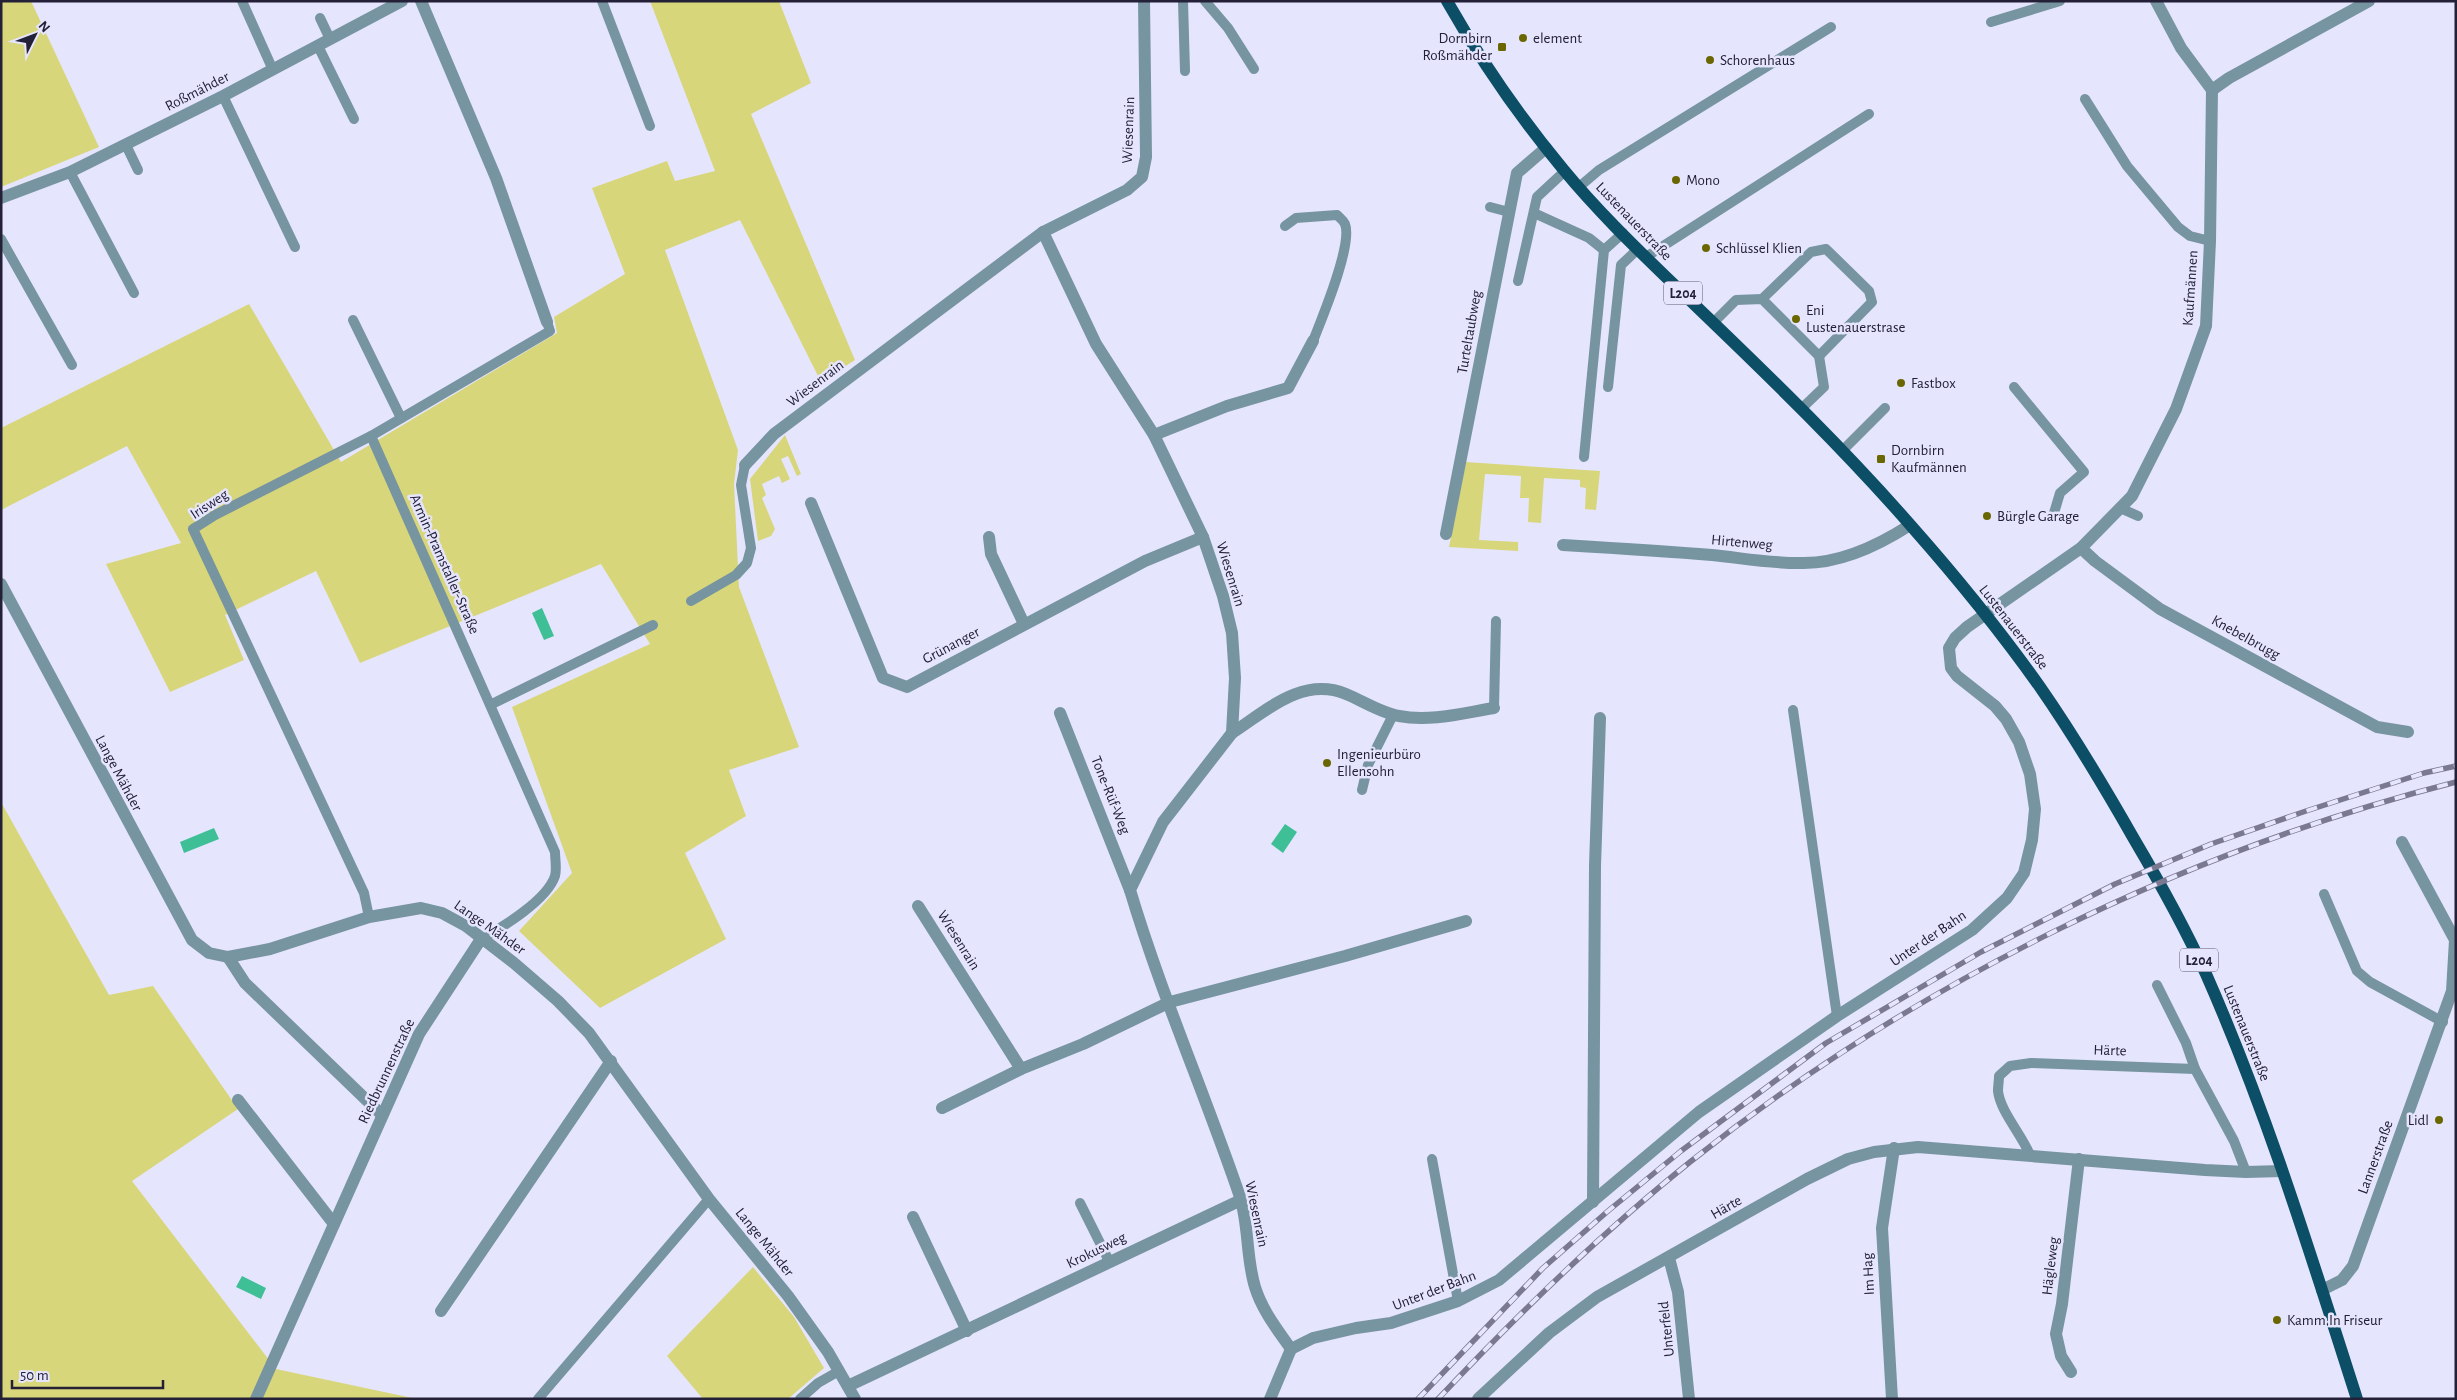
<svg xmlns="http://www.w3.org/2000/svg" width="2457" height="1400" font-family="'Alegreya Sans',sans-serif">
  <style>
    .green { fill: #d8d67b }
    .water { fill: #3ebf96 }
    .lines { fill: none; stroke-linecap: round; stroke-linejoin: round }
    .lane { stroke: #7794a1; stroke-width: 10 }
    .street { stroke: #7794a1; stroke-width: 12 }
    .primary { stroke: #0c4e65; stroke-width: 12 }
    .rail-casing { stroke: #7b7991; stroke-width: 5.5 }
    .rail { stroke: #e6e5fe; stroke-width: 4; stroke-dasharray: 11; stroke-linecap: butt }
    .poi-dot { fill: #6a6700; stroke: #e6e5fe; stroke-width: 2 }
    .labels { text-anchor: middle; stroke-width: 5; stroke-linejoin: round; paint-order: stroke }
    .shield { fill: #e6e5fe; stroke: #5e5b73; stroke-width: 1 }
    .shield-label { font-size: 14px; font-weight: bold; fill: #232037 }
    .poi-label { font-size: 15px; fill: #232037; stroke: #e6e5fe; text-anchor: start }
    .street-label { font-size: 15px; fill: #232037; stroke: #e6e5fe }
  </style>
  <rect width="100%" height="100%" fill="#e6e5fe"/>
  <!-- green -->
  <g class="green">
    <path d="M1,1H31L99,147L1,187Z"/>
    <path d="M650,1H779L811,83L751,114L855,360L821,382L740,220L665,250L738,450L734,484L739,587L799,747L729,770L746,816L685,853L726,939L600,1008L519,931L572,873L512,707L650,644L601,564L360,663L316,571L225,615L244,660L170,692L106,564L181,543L127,446L1,510V428L249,304L341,462L557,333L554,317L625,274L592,188L667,161L675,181L715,171Z"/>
    <path d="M785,435L801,474L797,476L788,456L781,459L790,479L782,483L779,476L762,484L766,495L762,498L775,529L771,536L758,541L750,479Z"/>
    <path d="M1466,462L1600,471L1596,510L1585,509L1586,488L1580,487V480L1544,478L1541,523L1528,522L1529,498H1520L1521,476L1485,474L1479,540L1518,542V551L1449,547Z"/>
    <path d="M1,802L109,995L153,986L238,1109L132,1181L276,1369L417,1399H1Z"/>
    <path d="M753,1267L794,1317L824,1368L788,1399H703L667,1356Z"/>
  </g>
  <!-- water -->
  <g class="water">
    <path d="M542,608L554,636L544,640L532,613Z"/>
    <path d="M1285,824L1297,832L1283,853L1271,844Z"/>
    <path d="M214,828L219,839L184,853L180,842Z"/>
    <path d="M242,1276L266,1288L261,1299L236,1287Z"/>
  </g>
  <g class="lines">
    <!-- lane -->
    <g class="lane">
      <path d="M242,1L273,70"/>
      <path d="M602,1L650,126"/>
      <path d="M1183,1L1185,71"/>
      <path d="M1205,1L1228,28L1254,69"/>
      <path d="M320,18L330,39"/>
      <path d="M1991,22L2060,1"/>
      <path d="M318,46L354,119"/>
      <path d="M223,96L295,247"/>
      <path d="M2085,99L2127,166L2178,227L2190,236L2210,241"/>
      <path d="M126,145L138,170"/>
      <path d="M70,172L134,293"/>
      <path d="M1579,187L1599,170L1831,27"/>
      <path d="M1490,207L1509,212"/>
      <path d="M1534,213L1589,238L1604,250"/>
      <path d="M1285,226L1296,218L1337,215C1340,218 1343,220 1345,224C1353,245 1322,318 1313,341"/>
      <path d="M1,239L72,365"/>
      <path d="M1646,257L1869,114"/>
      <path d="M1518,281L1537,197L1565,171"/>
      <path d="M1762,299L1811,252L1826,249L1869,291L1872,302L1819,356"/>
      <path d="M353,320L401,418"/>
      <path d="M1713,323L1736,300L1762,299L1819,356L1824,387L1801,409"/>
      <path d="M1608,387L1621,265L1638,249"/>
      <path d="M2014,387L2084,472L2060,493L2054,513"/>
      <path d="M371,436L555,852C555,859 557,869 555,876C547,900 503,927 481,939"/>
      <path d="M1842,451L1885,408"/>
      <path d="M1584,457L1604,250L1623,233"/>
      <path d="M2120,508L2138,516"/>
      <path d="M691,601L736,575L747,563L751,548L741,485L745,465"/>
      <path d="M492,704L653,625"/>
      <path d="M1494,708L1496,621"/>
      <path d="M1793,710L1837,1016"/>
      <path d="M1362,790L1368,765L1393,715"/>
      <path d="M2324,894L2357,971L2370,982L2443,1022"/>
      <path d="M369,917L364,893L193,529L215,515L371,436L550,331L547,322"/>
      <path d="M2157,985L2186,1043L2195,1069L2234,1141L2246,1172"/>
      <path d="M2030,1155C2022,1135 2000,1111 1998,1091C1998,1086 1999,1081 1999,1076L2010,1066L2031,1063L2195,1069"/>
      <path d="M1432,1159L1458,1301"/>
      <path d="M1080,1203L1109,1261"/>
      <path d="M538,1399L709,1199"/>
      <path d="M800,1399L818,1383L839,1371"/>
    </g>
    <!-- street -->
    <g class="street">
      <path d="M421,1L496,178L547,322"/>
      <path d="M2156,1L2181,48L2212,90"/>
      <path d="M1,198L70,172L223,96L402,1"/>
      <path d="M1043,232L1096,344L1154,435L1203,537L1223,596L1232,633L1235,678L1232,733L1163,822L1130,890C1161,994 1205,1094 1240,1197C1249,1225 1246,1258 1255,1287C1262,1310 1277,1329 1291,1349L1270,1399"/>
      <path d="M1154,435L1227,406L1288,388L1313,341"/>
      <path d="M745,465L774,434L1043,232L1127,190L1142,177L1146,157L1144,1"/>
      <path d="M811,503L883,678L907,687L1145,561L1203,537"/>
      <path d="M1446,534L1517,173L1546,148"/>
      <path d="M989,537L991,554L1024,624"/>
      <path d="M1563,545C1613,548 1663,551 1712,555C1742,558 1774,564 1804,563C1841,563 1879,545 1910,525"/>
      <path d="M2081,548L2095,561L2160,609L2377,727L2408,732"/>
      <path d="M1,584L192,940L209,953L228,957L270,949L369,917L421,908L442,913L466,926L514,963L558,1001L589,1033L709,1199L788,1296L828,1352L855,1399"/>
      <path d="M1060,713L1130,890"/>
      <path d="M1232,733C1266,711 1302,676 1346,694C1363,701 1381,713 1399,716C1430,722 1463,713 1494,708"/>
      <path d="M918,906L1021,1069"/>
      <path d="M228,957L245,983L382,1115"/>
      <path d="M238,1100L334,1224"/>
      <path d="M942,1108L1021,1069L1083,1044L1170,1002L1345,956L1466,921"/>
      <path d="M1593,1202L1595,866L1600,718"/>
      <path d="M913,1217L967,1331"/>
      <path d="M1669,1258L1678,1292L1689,1399"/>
      <path d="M2322,1290L2342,1280L2353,1266L2452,991L2455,940L2402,842"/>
      <path d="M441,1311L611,1061"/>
      <path d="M1291,1349L1313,1338L1356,1328L1391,1323L1458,1301L1499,1280L1699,1112L1837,1016L1972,930L2007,898L2024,873L2032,840L2035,809L2030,774L2019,742L2006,719L1995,706L1957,676L1951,668L1949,648L1955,638L1967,627L2081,548L2132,496L2176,409L2206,326L2210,241L2212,90L2229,78L2369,1"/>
      <path d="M2071,1372L2061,1356L2056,1334L2062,1304L2079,1159"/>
      <path d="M848,1386L1241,1200"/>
      <path d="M256,1399L419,1034L481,939"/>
      <path d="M1478,1399L1549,1333L1597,1297L1807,1179L1848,1159L1874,1152L1918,1147L2205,1170L2246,1172L2282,1171"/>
      <path d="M1892,1399L1882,1228L1894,1148"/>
    </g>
    <!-- primary -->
    <path class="primary" d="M1447,1C1481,61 1519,116 1563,169C1604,219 1653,264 1699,309C1773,380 1846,451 1913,528C1958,579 2001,632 2040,687C2074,736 2105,788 2134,839C2160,883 2185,928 2206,974C2267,1112 2311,1256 2357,1399"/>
    <!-- rail casing -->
    <g class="rail-casing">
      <g id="rail">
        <path d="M1418,1399L1543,1268L1608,1211L1681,1151L1826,1043L1981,952L2115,884L2211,844L2306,811L2424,773L2456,766"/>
        <path d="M1438,1399C1517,1315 1600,1234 1690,1162C1912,985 2181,852 2456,782"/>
      </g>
    </g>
    <!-- rail -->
    <use href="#rail" class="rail"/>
  </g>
  <!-- markers -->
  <g class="poi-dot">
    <circle cx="1523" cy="38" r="5"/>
    <rect x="1497" y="42" width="10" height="10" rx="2.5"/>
    <circle cx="1710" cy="60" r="5"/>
    <circle cx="1676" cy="180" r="5"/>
    <circle cx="1706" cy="248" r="5"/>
    <circle cx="1796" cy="319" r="5"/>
    <circle cx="1901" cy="383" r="5"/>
    <rect x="1876" y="454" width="10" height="10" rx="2.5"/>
    <circle cx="1987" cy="516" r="5"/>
    <circle cx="1327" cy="763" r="5"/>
    <circle cx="2439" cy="1120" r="5"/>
    <circle cx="2277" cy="1320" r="5"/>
  </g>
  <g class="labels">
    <!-- shield labels -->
    <g class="shield">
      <rect x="1664" y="281.5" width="38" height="23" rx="4"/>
      <rect x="2180" y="948.5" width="38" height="23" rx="4"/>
    </g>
    <g class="shield-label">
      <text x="1683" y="298">L204</text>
      <text x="2199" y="965">L204</text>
    </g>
    <!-- poi labels -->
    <g class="poi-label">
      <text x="1492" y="43" text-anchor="end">Dornbirn<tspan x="1492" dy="17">Roßmähder</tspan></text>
      <text x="1533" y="43">element</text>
      <text x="1720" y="65">Schorenhaus</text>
      <text x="1686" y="185">Mono</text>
      <text x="1716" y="253">Schlüssel Klien</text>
      <text x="1806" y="315">Eni<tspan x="1806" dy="17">Lustenauerstrase</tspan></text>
      <text x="1911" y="388">Fastbox</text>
      <text x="1891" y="455">Dornbirn<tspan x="1891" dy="17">Kaufmännen</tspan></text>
      <text x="1997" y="521">Bürgle Garage</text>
      <text x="1337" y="759">Ingenieurbüro<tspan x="1337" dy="17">Ellensohn</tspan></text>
      <text x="2429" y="1125" text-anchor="end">Lidl</text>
      <text x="2287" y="1325">Kamm.In Friseur</text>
    </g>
    <!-- street labels -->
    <g class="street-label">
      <text transform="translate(197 91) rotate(-27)" y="5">Roßmähder</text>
      <text transform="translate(1128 130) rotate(-88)" y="5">Wiesenrain</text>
      <text transform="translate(1634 221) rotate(46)" y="5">Lustenauerstraße</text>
      <text transform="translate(2190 288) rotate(-86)" y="5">Kaufmännen</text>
      <text transform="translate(1469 332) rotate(-80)" y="5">Turteltaubweg</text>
      <text transform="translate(815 383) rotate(-37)" y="5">Wiesenrain</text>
      <text transform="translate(209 504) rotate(-33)" y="5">Irisweg</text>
      <text transform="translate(1742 542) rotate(5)" y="5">Hirtenweg</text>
      <text transform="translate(445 564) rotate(66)" y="5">Armin-Pramstaller-Straße</text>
      <text transform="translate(1231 574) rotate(73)" y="5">Wiesenrain</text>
      <text transform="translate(2014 627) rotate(52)" y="5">Lustenauerstraße</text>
      <text transform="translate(2246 637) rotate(29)" y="5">Knebelbrugg</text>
      <text transform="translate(951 645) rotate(-28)" y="5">Grünanger</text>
      <text transform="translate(119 773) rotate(62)" y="5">Lange Mähder</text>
      <text transform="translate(1111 795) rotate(68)" y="5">Tone-Rüf-Weg</text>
      <text transform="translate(490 927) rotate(35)" y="5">Lange Mähder</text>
      <text transform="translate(1928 938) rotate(-34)" y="5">Unter der Bahn</text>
      <text transform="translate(959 940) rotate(58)" y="5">Wiesenrain</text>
      <text transform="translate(2247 1033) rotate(68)" y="5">Lustenauerstraße</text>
      <text transform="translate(2110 1050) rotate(2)" y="5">Härte</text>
      <text transform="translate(386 1071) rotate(-65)" y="5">Riedbrunnenstraße</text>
      <text transform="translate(2375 1157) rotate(-70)" y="5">Lannerstraße</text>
      <text transform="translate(1726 1207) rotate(-30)" y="5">Härte</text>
      <text transform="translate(1257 1214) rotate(78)" y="5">Wiesenrain</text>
      <text transform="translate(765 1242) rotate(51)" y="5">Lange Mähder</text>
      <text transform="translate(1096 1250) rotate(-26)" y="5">Krokusweg</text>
      <text transform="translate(2050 1266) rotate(-83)" y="5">Hägleweg</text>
      <text transform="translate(1868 1274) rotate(-93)" y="5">Im Hag</text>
      <text transform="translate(1434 1290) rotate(-21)" y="5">Unter der Bahn</text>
      <text transform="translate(1666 1329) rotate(-96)" y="5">Unterfeld</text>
    </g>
  </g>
  <!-- border -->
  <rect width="2457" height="1400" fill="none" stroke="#232037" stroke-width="5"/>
  <!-- north arrow -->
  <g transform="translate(35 35) rotate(48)" stroke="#e6e5fe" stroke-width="4" paint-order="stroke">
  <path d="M0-4L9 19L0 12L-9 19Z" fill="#232037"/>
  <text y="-8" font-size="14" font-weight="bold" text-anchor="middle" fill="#232037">N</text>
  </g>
  <!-- scale -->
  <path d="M12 1380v8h151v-8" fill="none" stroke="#232037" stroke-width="2.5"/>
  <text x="20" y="1380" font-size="15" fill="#232037" stroke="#e6e5fe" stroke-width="4" paint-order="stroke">50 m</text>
</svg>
